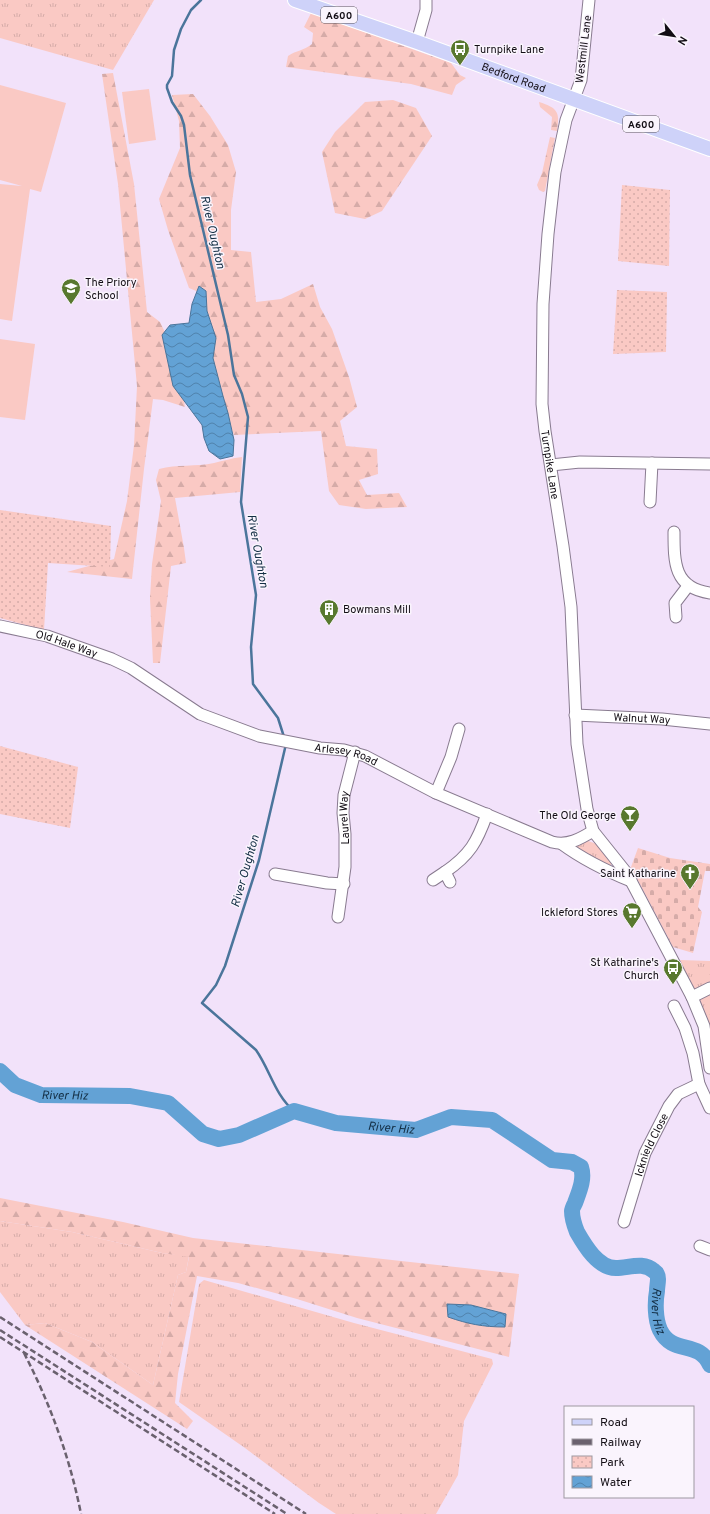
<svg xmlns="http://www.w3.org/2000/svg" width="710" height="1514" font-family="Overpass,sans-serif">
  <style>
    .grass { fill: url(#grass-tufts) }
    .forest { fill: url(#forest-firs); fill-rule: evenodd }
    .cemetery { fill: url(#cemetery-stones) }
    .park { fill: url(#park-dots) }
    .pitch { fill: #fac9c4 }
    .water { fill: url(#water-waves); stroke: #4b759b }
    .lines { fill: none; stroke-linecap: round; stroke-linejoin: round }
    .stream { stroke: #4b759b; stroke-width: 2.5 }
    .river { stroke: #63a2d5; stroke-width: 16 }
    .minor-casing { stroke: #897b90; stroke-width: 13 }
    .major-casing { stroke: #fff; stroke-width: 16 }
    .minor { stroke: #fff; stroke-width: 11 }
    .major { stroke: #ced2f9; stroke-width: 14 }
    .rail { stroke: #6a616e; stroke-width: 2.5; stroke-dasharray: 6 3; stroke-linecap: butt }
    .labels { text-anchor: middle; stroke-width: 3; stroke-linejoin: round; paint-order: stroke }
    .shield { fill: #faf4fd; stroke: #58525a; stroke-width: 1 }
    .shield-label { font-size: 10px; font-weight: bold; fill: #120d14 }
    .poi-label { font-size: 11px; fill: #120d14; stroke: #faf4fd; text-anchor: end }
    .street-label { font-size: 11px; fill: #120d14; stroke: #faf4fd }
    .water-label { font-size: 12px; font-style: italic; fill: #132e44; stroke: #faf4fd }
  </style>
  <defs>
    <pattern id="grass-tufts" width="24" height="20" patternUnits="userSpaceOnUse"><rect width="24" height="20" fill="#fac9c4"/><path d="M3 7l-1-3M5 7V3M7 7l1-3M15 17l-1-3M17 17v-4M19 17l1-3" fill="none" stroke="#d5aba8"/></pattern>
    <pattern id="forest-firs" width="22" height="20" patternUnits="userSpaceOnUse"><rect width="22" height="20" fill="#fac9c4"/><path d="M5 1l3.5 6h-7zM16 11l3.5 6h-7z" fill="#d5aba8"/></pattern>
    <pattern id="cemetery-stones" width="16" height="16" patternUnits="userSpaceOnUse"><rect width="16" height="16" fill="#fac9c4"/><path d="M2 7V4a2 2 0 0 1 4 0v3zM10 15v-3a2 2 0 0 1 4 0v3z" fill="#d5aba8"/></pattern>
    <pattern id="park-dots" width="8" height="8" patternUnits="userSpaceOnUse"><rect width="8" height="8" fill="#fac9c4"/><path d="M2 2h.1M6 6h.1" fill="none" stroke="#d5aba8" stroke-width="1.8" stroke-linecap="round"/></pattern>
    <pattern id="water-waves" width="16" height="10" patternUnits="userSpaceOnUse"><rect width="16" height="10" fill="#63a2d5"/><path d="M0 5q4-4 8 0t8 0" fill="none" stroke="#5082ac"/></pattern>
  </defs>
  <rect width="100%" height="100%" fill="#f2e2fa"/>
  <!-- grass -->
  <g class="grass">
    <path d="M0,0H154L113,70L0,38Z"/>
    <path d="M588,841L597,844L612,862L611,865L609,866L576,847L578,844Z"/>
    <path d="M680,960L710,961V1031V1029Z"/>
    <path d="M0,1221L72,1232L162,1253L189,1256L186,1272L178,1275L153,1385L92,1342L45,1323L25,1325L0,1292Z"/>
    <path d="M204,1280L354,1323L492,1359L493,1364L464,1421L458,1475L436,1514H336L319,1503L245,1448L179,1402L199,1284Z"/>
  </g>
  <!-- forest -->
  <g class="forest">
    <path d="M311,13L451,63L460,75L466,78L456,85L452,95L411,84L286,67L288,56C297,50 303,51 312,44L313,33L304,27Z"/>
    <path d="M113,73L134,184L147,312L160,322L176,355L185,407L163,400L153,399L144,469L132,579L67,572L114,559L127,501L134,445L137,386L118,184L102,74Z"/>
    <path d="M193,94L210,116L228,145L236,172L231,210V250L251,252L256,302L281,299L313,284L320,307L332,329L349,377L357,407L340,421L346,446L377,449L378,474L359,480L367,495L399,493L407,507L366,509L339,505L329,491L321,431L234,435L211,374L201,293L189,288L168,230L159,199L180,148L179,121L172,95Z"/>
    <path d="M393,100L416,108L432,136L382,211L365,219L335,213L322,152L335,132L365,102Z"/>
    <path d="M539,102C558,108 560,112 557,131L551,130L552,117L540,107Z"/>
    <path d="M550,137L555,138L545,191L543,192L539,190L537,185L542,173Z"/>
    <path d="M242,457L240,492L175,498L184,548L186,563L171,566L160,663H153L150,598L152,564L161,501L156,480L159,469C177,464 196,467 214,463C223,461 232,458 242,457Z"/>
    <path d="M0,1198L123,1222L193,1238L519,1274L509,1357L357,1318L297,1299L238,1283L197,1276L178,1374L175,1403L193,1421L187,1429L25,1325L45,1323L92,1342L153,1385L178,1275L186,1272L189,1257L162,1253L72,1232L0,1221ZM506,1315L504,1327C483,1327 468,1324 448,1317Z"/>
  </g>
  <!-- cemetery -->
  <path class="cemetery" d="M638,848L670,858L710,864V871H705L698,907L702,912L693,953L673,947L631,867Z"/>
  <!-- park -->
  <g class="park">
    <path d="M622,185L670,190L669,266L618,261Z"/>
    <path d="M617,290L667,292L666,352L613,354Z"/>
    <path d="M0,510L111,526L110,567L48,563L44,630L0,618Z"/>
    <path d="M0,746L78,767L70,828L0,814Z"/>
  </g>
  <!-- pitch -->
  <g class="pitch">
    <path d="M0,85L66,103L41,192L30,189L12,321L0,319V184L22,186L0,180Z"/>
    <path d="M149,89L156,140L129,144L122,92Z"/>
    <path d="M0,339L35,344L25,420L0,417Z"/>
  </g>
  <!-- water -->
  <g class="water">
    <path d="M199,286L206,291L207,311L216,338L213,358L223,396L228,413L234,440L233,456L220,459L209,451L204,438L202,425L173,386L162,335L170,325L189,323L192,304Z"/>
    <path d="M447,1304L471,1305L506,1314L505,1327C483,1327 468,1324 448,1317Z"/>
  </g>
  <g class="lines">
    <!-- stream -->
    <g class="stream">
      <path d="M201,0L191,10L181,29L174,50L172,76L167,85V88L172,102L181,116L184,125L190,175L228,335L234,375L242,394L248,417L241,502L256,595L251,647L253,684L278,718L284,737"/>
      <path d="M286,744L259,860L225,966L216,985L202,1003L256,1050C270,1070 275,1095 294,1111"/>
    </g>
    <!-- river -->
    <path class="river" id="s1" d="M0,1071L15,1085L41,1095L130,1096L168,1103L203,1134L219,1139L239,1135L294,1111L336,1123L416,1130L451,1117L492,1120L552,1160L572,1162L581,1167C585,1179 579,1192 575,1203C574,1205 572,1209 572,1211C572,1217 575,1227 577,1232C585,1246 598,1268 616,1268C629,1268 643,1261 654,1271C657,1273 658,1275 658,1279C658,1283 657,1287 657,1291C655,1302 655,1319 660,1330C673,1356 698,1339 710,1365"/>
    <!-- minor casing -->
    <g class="minor-casing">
      <g id="minor">
        <path id="s2" d="M589,0L581,80L566,120L555,172L548,234L543,304L542,404L545,431L563,546L571,607L577,744L587,809L593,831L625,871L631,881L692,997L704,1026L710,1068"/>
        <path d="M417,42L426,10V0"/>
        <path d="M551,465L580,462L710,464"/>
        <path d="M650,502L652,463"/>
        <path d="M674,532C674,563 674,588 710,593"/>
        <path d="M676,617L675,603L688,586"/>
        <path id="s3" d="M0,626L47,636L112,659L131,668L200,714L259,736L320,748L344,750L365,756L436,793L552,842C568,846 580,839 593,831"/>
        <path id="s4" d="M575,715L662,719L710,724"/>
        <path d="M436,793L451,757L459,729"/>
        <path d="M562,844C581,858 609,872 631,881"/>
        <path d="M445,872C470,855 477,842 487,814"/>
        <path d="M275,874L327,883L344,884"/>
        <path d="M433,880L445,872L450,882"/>
        <path id="s5" d="M338,917L345,867V834L343,813L344,795L355,752"/>
        <path d="M692,997L710,988"/>
        <path d="M674,1006L685,1028L693,1053L699,1084L710,1108"/>
        <path id="s6" d="M624,1222L645,1153L669,1106L678,1094L699,1084"/>
        <path d="M700,1246L710,1250"/>
      </g>
    </g>
    <!-- major casing -->
    <g class="major-casing">
      <g id="major">
        <path id="s7" d="M295,0L417,42L710,149"/>
      </g>
    </g>
    <!-- minor -->
    <use href="#minor" class="minor"/>
    <!-- major -->
    <use href="#major" class="major"/>
    <!-- rail -->
    <g class="rail">
      <path d="M0,1317L306,1514"/>
      <path d="M0,1330L287,1514"/>
      <path d="M0,1337L275,1514"/>
      <path d="M24,1353C50,1403 70,1458 81,1514"/>
    </g>
  </g>
  <!-- icons -->
  <defs>
    <g id="bus-pin" transform="scale(1)"><path d="M0 17L-7.5 6A9.5 9.5 0 1 1 7.5 6Z" fill="#58782e" stroke="#faf4fd"/><path d="M-5-6H5V4H4V6H2V4H-2V6H-4V4H-5ZM-3.5-4V0h7V-4ZM-3.5 1.2v1.5H-2V1.2ZM2 1.2v1.5H3.5V1.2Z" fill="#fff"/></g>
    <g id="school-pin" transform="scale(1)"><path d="M0 17L-7.5 6A9.5 9.5 0 1 1 7.5 6Z" fill="#58782e" stroke="#faf4fd"/><path d="M0-5L7-2L0 1L-7-2ZM-4 1L0 2.5L4 1V4Q0 6-4 4Z" fill="#fff"/></g>
    <g id="building-pin" transform="scale(1)"><path d="M0 17L-7.5 6A9.5 9.5 0 1 1 7.5 6Z" fill="#58782e" stroke="#faf4fd"/><path d="M-4-6H4V6H1V3H-1V6H-4ZM-2.5-4.3h1.7v1.8h-1.7ZM.8-4.3h1.7v1.8H.8ZM-2.5-1h1.7V.8h-1.7ZM.8-1h1.7V.8H.8Z" fill="#fff"/></g>
    <g id="bar-pin" transform="scale(1)"><path d="M0 17L-7.5 6A9.5 9.5 0 1 1 7.5 6Z" fill="#58782e" stroke="#faf4fd"/><path d="M-6-5H6L.8 .8V4.5H3.5V6h-7V4.5H-.8V.8Z" fill="#fff"/></g>
    <g id="church-pin" transform="scale(1)"><path d="M0 17L-7.5 6A9.5 9.5 0 1 1 7.5 6Z" fill="#58782e" stroke="#faf4fd"/><path d="M-1.2-6h2.4v3.5h3.3v2.4h-3.3V6h-2.4V-.1h-3.3v-2.4h3.3Z" fill="#fff"/></g>
    <g id="supermarket-pin" transform="scale(1)"><path d="M0 17L-7.5 6A9.5 9.5 0 1 1 7.5 6Z" fill="#58782e" stroke="#faf4fd"/><path d="M-6-5.5h2.5l.6 2H6L4.5 2H-2.5L-4.4-4H-6ZM-1.5 3.2a1.3 1.3 0 1 0 .1 0ZM3 3.2a1.3 1.3 0 1 0 .1 0Z" fill="#fff"/></g>
  </defs>
  <g fill-rule="evenodd">
    <use href="#bus-pin" x="460" y="49"/>
    <use href="#school-pin" x="71" y="288"/>
    <use href="#building-pin" x="329" y="609"/>
    <use href="#bar-pin" x="630" y="815"/>
    <use href="#church-pin" x="690" y="873"/>
    <use href="#supermarket-pin" x="632" y="912"/>
    <use href="#bus-pin" x="673" y="968"/>
  </g>
  <g class="labels">
    <!-- shield labels -->
    <g class="shield">
      <rect x="321" y="7" width="36" height="16" rx="3"/>
      <rect x="623" y="116" width="36" height="16" rx="3"/>
    </g>
    <g class="shield-label">
      <text x="339" y="19">A600</text>
      <text x="641" y="128">A600</text>
    </g>
    <!-- poi labels -->
    <g class="poi-label">
      <text x="474" y="53" text-anchor="start">Turnpike Lane</text>
      <text x="85" y="286" text-anchor="start">The Priory<tspan x="85" dy="13">School</tspan></text>
      <text x="343" y="613" text-anchor="start">Bowmans Mill</text>
      <text x="616" y="819">The Old George</text>
      <text x="676" y="877">Saint Katharine</text>
      <text x="618" y="916">Ickleford Stores</text>
      <text x="659" y="966">St Katharine's<tspan x="659" dy="13">Church</tspan></text>
    </g>
    <!-- street labels -->
    <g class="street-label">
      <text transform="translate(583 49) rotate(-83)" y="4">Westmill Lane</text>
      <text dy="4" stroke="none"><textPath href="#s7" startOffset="232">Bedford Road</textPath></text>
      <text dy="4" stroke="none"><textPath href="#s2" startOffset="470">Turnpike Lane</textPath></text>
      <text dy="4" stroke="none"><textPath href="#s3" startOffset="69">Old Hale Way</textPath></text>
      <text dy="4" stroke="none"><textPath href="#s4" startOffset="67">Walnut Way</textPath></text>
      <text dy="4" stroke="none"><textPath href="#s3" startOffset="373">Arlesey Road</textPath></text>
      <text dy="4" stroke="none"><textPath href="#s5" startOffset="100">Laurel Way</textPath></text>
      <text dy="4" stroke="none"><textPath href="#s6" startOffset="82">Icknield Close</textPath></text>
    </g>
    <!-- water labels -->
    <g class="water-label">
      <text transform="translate(213 232) rotate(77)" y="4">River Oughton</text>
      <text transform="translate(258 551) rotate(80)" y="4">River Oughton</text>
      <text transform="translate(245 871) rotate(-74)" y="4">River Oughton</text>
      <text dy="4" stroke="none"><textPath href="#s1" startOffset="72">River Hiz</textPath></text>
      <text dy="4" stroke="none"><textPath href="#s1" startOffset="419">River Hiz</textPath></text>
      <text dy="4" stroke="none"><textPath href="#s1" startOffset="829">River Hiz</textPath></text>
    </g>
  </g>
  <!-- legend -->
  <rect x="564" y="1406" width="130" height="92" fill="#faf4fd" stroke="#9d98a0"/>
  <rect x="572" y="1419" width="20" height="6" fill="#ced2f9" stroke="#9d98a0"/>
  <text x="600" y="1426" font-size="12" fill="#120d14">Road</text>
  <rect x="572" y="1439" width="20" height="6" fill="#6a616e" stroke="#9d98a0"/>
  <text x="600" y="1446" font-size="12" fill="#120d14">Railway</text>
  <rect x="572" y="1456" width="20" height="12" fill="url(#park-dots)" stroke="#9d98a0"/>
  <text x="600" y="1466" font-size="12" fill="#120d14">Park</text>
  <rect x="572" y="1476" width="20" height="12" fill="url(#water-waves)" stroke="#9d98a0"/>
  <text x="600" y="1486" font-size="12" fill="#120d14">Water</text>
  <!-- north arrow -->
  <g transform="translate(674 36) rotate(120)" stroke="#faf4fd" stroke-width="3" paint-order="stroke">
  <path d="M0-3L7 15L0 10L-7 15Z" fill="#120d14"/>
  <text y="-6" font-size="11" font-weight="bold" text-anchor="middle" fill="#120d14">N</text>
  </g>
</svg>
